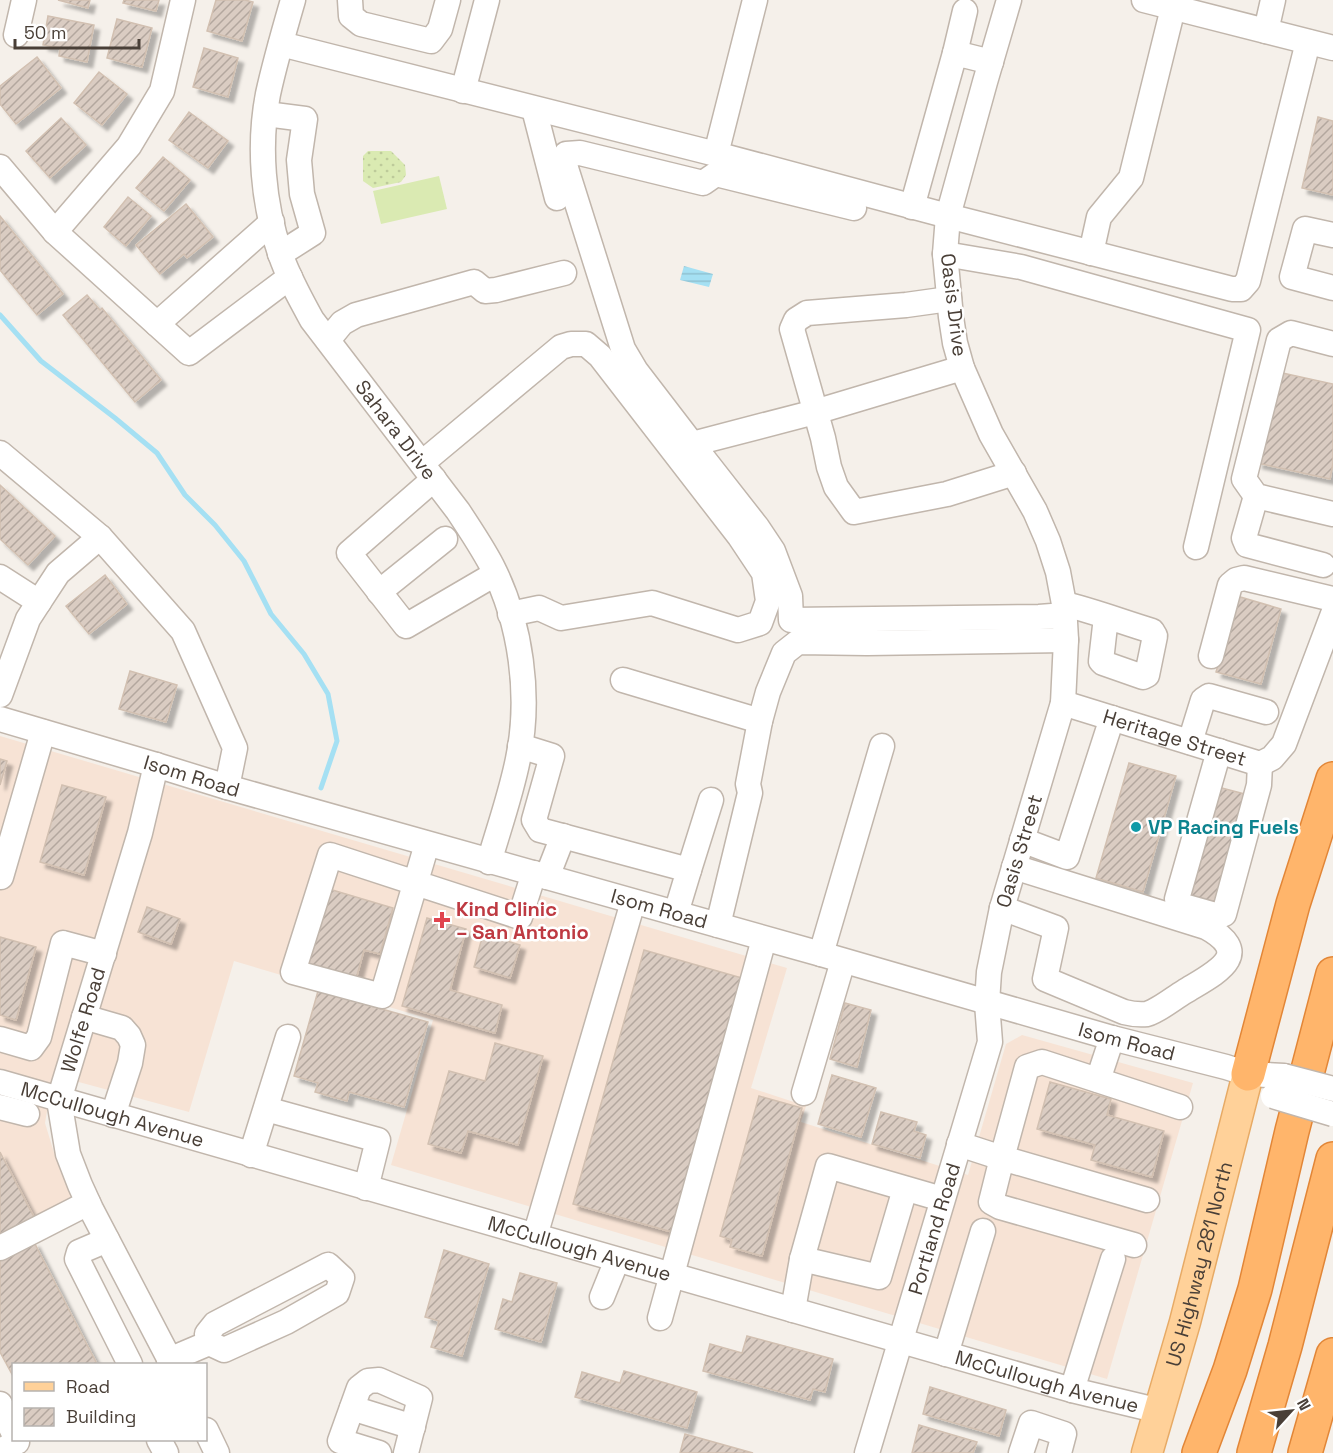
<svg xmlns="http://www.w3.org/2000/svg" width="1333" height="1453" font-family="'Space Grotesk',sans-serif">
  <style>
    .commercial { fill: #f7e3d5 }
    .grass { fill: url(#grass-dots) }
    .pitch { fill: #daeab2 }
    .water { fill: url(#water-rules) }
    .lines { fill: none; stroke-linecap: round; stroke-linejoin: round }
    .stream { stroke: #a5e0f3; stroke-width: 5 }
    .building { fill: url(#building-hatch); stroke: #d2c0b1; stroke-width: 1.5; filter: url(#shadow) }
    .minor-casing { stroke: #c1b6ac; stroke-width: 27 }
    .major-casing { stroke: #e7aa65; stroke-width: 33 }
    .highway-casing { stroke: #e28637; stroke-width: 36 }
    .minor { stroke: #fff; stroke-width: 24 }
    .major { stroke: #ffd199; stroke-width: 30 }
    .highway { stroke: #ffb56b; stroke-width: 33 }
    .minor-bridge-casing { stroke: #c1b6ac; stroke-width: 27; stroke-linecap: butt }
    .minor-bridge { stroke: #fff; stroke-width: 24 }
    .culture-dot { fill: #0f9aa8; stroke: #fff; stroke-width: 2 }
    .health-dot { fill: #e0444e; stroke: #fff; stroke-width: 2 }
    .labels { text-anchor: middle; stroke-width: 5; stroke-linejoin: round; paint-order: stroke }
    .street-label { font-size: 20px; fill: #493f37; stroke: #fff }
    .culture-label { font-size: 20px; font-weight: bold; fill: #0d838f; stroke: #fff; text-anchor: start }
    .health-label { font-size: 20px; font-weight: bold; fill: #be3a42; stroke: #fff; text-anchor: start }
  </style>
  <defs>
    <pattern id="grass-dots" width="8" height="8" patternUnits="userSpaceOnUse" patternTransform="scale(1.5)"><rect width="8" height="8" fill="#daeab2"/><path d="M2 2h.1M6 6h.1" fill="none" stroke="#bdca9a" stroke-width="1.8" stroke-linecap="round"/></pattern>
    <pattern id="water-rules" width="6" height="5" patternUnits="userSpaceOnUse" patternTransform="scale(1.5)"><rect width="6" height="5" fill="#a5e0f3"/><path d="M0 2.5h6" fill="none" stroke="#90c1d1"/></pattern>
    <pattern id="building-hatch" width="6" height="6" patternUnits="userSpaceOnUse" patternTransform="scale(1.5)"><rect width="6" height="6" fill="#daccc2"/><path d="M-1 1l2-2M0 6l6-6M5 7l2-2" fill="none" stroke="#b3a79e"/></pattern>
    <filter id="shadow"><feDropShadow dx="5.5" dy="5.5" stdDeviation="1.5" flood-color="#0004"/></filter>
  </defs>
  <rect width="100%" height="100%" fill="#f5f0ea"/>
  <!-- commercial -->
  <path class="commercial" d="M0,736L787,968L751,1088L806,1106L801,1122L968,1175L1006,1044L1022,1035L1193,1083L1107,1379L391,1165L433,1020L234,961L189,1112L53,1075L45,1123L55,1156L78,1205L0,1244Z"/>
  <!-- grass -->
  <path class="grass" d="M368,151H391L405,165L406,175L401,182L373,188L363,181V156Z"/>
  <!-- pitch -->
  <path class="pitch" d="M439,176L447,209L381,224L373,191Z"/>
  <!-- water -->
  <path class="water" d="M684,266L713,274L709,287L680,280Z"/>
  <g class="lines">
    <!-- stream -->
    <path class="stream" d="M0,315L41,361L115,418L157,453L185,495L215,525L244,561L271,614L304,654L328,694L337,741L321,788"/>
  </g>
  <!-- building -->
  <g class="building">
    <path d="M58,0H90L88,8Z"/>
    <path d="M124,0H159L156,11L123,3Z"/>
    <path d="M216,0H245L253,2L242,41L207,31Z"/>
    <path d="M48,16L94,25L87,62L59,56L60,48L43,45Z"/>
    <path d="M117,19L152,28L142,67L107,58Z"/>
    <path d="M204,48L238,58L228,97L193,87Z"/>
    <path d="M37,57L61,88L16,124L0,104V86Z"/>
    <path d="M99,72L127,94L102,125L74,103Z"/>
    <path d="M189,112L228,141L208,168L169,140Z"/>
    <path d="M1318,117L1333,121V195L1302,188Z"/>
    <path d="M61,118L86,145L50,178L26,151Z"/>
    <path d="M163,157L190,180L164,211L136,188Z"/>
    <path d="M128,197L151,216L126,246L104,227Z"/>
    <path d="M186,204L213,237L187,258L184,254L160,274L136,245Z"/>
    <path d="M0,216L63,294L37,315L0,270Z"/>
    <path d="M87,295L100,310L102,308L161,380L135,402L63,315Z"/>
    <path d="M1278,372L1333,384V463L1330,479L1257,463Z"/>
    <path d="M0,485L55,536L28,565L0,539Z"/>
    <path d="M105,575L127,604L89,634L66,606Z"/>
    <path d="M1237,596L1281,609L1261,684L1216,672Z"/>
    <path d="M130,671L177,685L166,722L119,709Z"/>
    <path d="M0,759L7,761L0,785Z"/>
    <path d="M1129,763L1176,776L1143,892L1096,878Z"/>
    <path d="M62,785L106,797L84,875L40,862Z"/>
    <path d="M1218,787L1245,794L1215,906L1188,899Z"/>
    <path d="M329,889L393,908L380,954L364,950L356,979L308,965Z"/>
    <path d="M147,907L180,919L171,944L138,932Z"/>
    <path d="M427,918L466,929L450,990L502,1005L495,1033L402,1006Z"/>
    <path d="M483,934L520,945L510,978L474,967Z"/>
    <path d="M0,937L36,947L16,1020L0,1015Z"/>
    <path d="M644,950L742,978L672,1232L573,1204Z"/>
    <path d="M318,991L428,1022L404,1107L349,1092L347,1101L315,1092L318,1083L294,1076Z"/>
    <path d="M845,1003L871,1010L857,1067L830,1059Z"/>
    <path d="M495,1043L543,1056L518,1145L468,1131L461,1153L428,1144L449,1071L485,1081Z"/>
    <path d="M832,1075L876,1088L861,1137L818,1124Z"/>
    <path d="M1050,1082L1111,1099L1107,1115L1164,1131L1152,1177L1091,1160L1095,1145L1037,1129Z"/>
    <path d="M759,1096L802,1108L762,1256L730,1247L732,1240L720,1236Z"/>
    <path d="M881,1112L917,1122L914,1131L926,1135L920,1158L872,1144Z"/>
    <path d="M0,1152L36,1221L0,1240Z"/>
    <path d="M34,1242L97,1364H14V1378L0,1352V1259Z"/>
    <path d="M444,1250L489,1264L462,1356L431,1347L439,1321L425,1317Z"/>
    <path d="M520,1273L557,1283L541,1342L495,1329L503,1299L512,1302Z"/>
    <path d="M747,1336L833,1359L825,1392L813,1389L810,1400L703,1371L710,1344L742,1353Z"/>
    <path d="M624,1371L697,1392L687,1428L575,1397L582,1372L620,1383Z"/>
    <path d="M930,1387L1006,1410L999,1436L923,1414Z"/>
    <path d="M919,1425L977,1442L973,1453H912Z"/>
    <path d="M685,1434L753,1453H680Z"/>
  </g>
  <g class="lines">
    <!-- minor casing -->
    <g class="minor-casing">
      <g id="minor">
        <path id="s1" d="M293,0C284,31 275,62 268,94C258,146 263,203 280,253C288,277 300,298 312,320L458,511C470,529 482,547 492,566C521,623 531,696 518,759C511,794 499,828 489,862"/>
        <path d="M350,0L351,16L361,24L431,41L440,29L448,0"/>
        <path d="M755,0L716,154L948,216L1232,289H1241L1248,281L1308,42"/>
        <path d="M1144,0L1333,48"/>
        <path d="M1266,31L1273,0"/>
        <path d="M16,35L24,0"/>
        <path d="M281,44L716,154"/>
        <path d="M955,53L965,11"/>
        <path d="M463,91L487,0"/>
        <path d="M534,109L557,198"/>
        <path d="M266,114L305,119L299,160L302,194L313,233L280,254"/>
        <path d="M0,167L55,232L189,353L290,277"/>
        <path d="M912,207L955,53L991,62"/>
        <path d="M55,232L129,146L162,91L183,0"/>
        <path d="M1333,235L1305,229L1292,277L1333,288"/>
        <path d="M1091,253L1099,217L1131,178L1173,8"/>
        <path d="M945,254L1021,267L1248,330L1196,547"/>
        <path d="M949,299L906,305L807,313L796,320L792,329L823,438L829,467L836,487L854,512L947,494L1014,473"/>
        <path d="M157,324L272,222"/>
        <path d="M328,340L342,323L356,315L474,282L485,291L496,290L564,273"/>
        <path d="M1333,344L1291,333L1279,340L1244,479L1256,496L1333,514"/>
        <path d="M962,368L815,412L692,444L757,527L773,551L790,596L791,620L1039,617L1065,615"/>
        <path d="M692,444L636,371L623,349L565,165L566,154L580,153L703,183L716,174L854,208"/>
        <path d="M0,453L100,537L183,631L235,748L227,787"/>
        <path d="M422,463L561,347L571,344H586L600,356L740,537L764,573L768,601L760,623L738,630L652,603L561,618L539,608L510,614"/>
        <path d="M434,479L349,553L406,626L495,574"/>
        <path d="M1256,496L1244,538L1247,545L1323,565"/>
        <path d="M0,577L39,602"/>
        <path d="M379,592L445,539"/>
        <path d="M1064,604C1094,611 1122,622 1152,631L1155,636L1147,675L1143,677L1103,663L1101,661L1106,617"/>
        <path d="M1211,656L1230,585L1236,580L1244,578L1333,599"/>
        <path d="M623,680L760,721"/>
        <path d="M0,695L28,619L39,602L58,573L100,537"/>
        <path id="s2" d="M1063,703L1260,764L1272,758L1284,744L1333,614"/>
        <path id="s3" d="M0,719L156,765L227,787L821,954L1112,1038L1226,1067L1248,1074L1284,1076"/>
        <path d="M1190,742L1203,700L1209,696L1266,712"/>
        <path d="M520,746L552,756L534,820L540,830L689,870L676,913"/>
        <path d="M1219,751L1177,899L1180,905L1219,916L1224,914L1259,785L1260,764"/>
        <path d="M156,765L140,833L59,1100L68,1154L80,1185L91,1209L172,1364"/>
        <path d="M1022,840L1067,857L1112,718"/>
        <path d="M427,844L382,996L293,972L330,855L520,917L534,873"/>
        <path d="M689,870L711,800"/>
        <path d="M1,877L43,732"/>
        <path d="M547,877L563,836"/>
        <path d="M1002,908L1056,928L1045,979L1124,1012C1132,1014 1139,1015 1147,1014C1158,1011 1174,998 1184,992C1213,974 1257,955 1206,927L1014,867"/>
        <path d="M718,925L750,793L748,784L760,721L768,692L784,653L798,642L867,643L1066,640"/>
        <path d="M821,954L882,746"/>
        <path d="M84,1017L122,1028L129,1036L133,1045L130,1063L113,1115"/>
        <path d="M0,1039L31,1048L39,1037L63,943L104,954"/>
        <path d="M1098,1080L1112,1038"/>
        <path id="s4" d="M0,1082L1072,1390L1160,1411"/>
        <path d="M804,1093L843,961"/>
        <path d="M0,1107L27,1114"/>
        <path d="M266,1109L378,1140L366,1188"/>
        <path d="M959,1144L1002,1158L1027,1067L1042,1062L1180,1107"/>
        <path d="M251,1155L288,1037"/>
        <path d="M535,1236L633,902"/>
        <path d="M107,1240L79,1252L77,1259L130,1364"/>
        <path d="M1134,1245L1000,1207L991,1202L1002,1158L1147,1200"/>
        <path d="M0,1248L88,1203"/>
        <path d="M802,1259L879,1277L905,1189"/>
        <path d="M602,1297L617,1260"/>
        <path d="M793,1310L802,1259L828,1166L942,1199"/>
        <path d="M660,1318L764,939"/>
        <path d="M946,1354L983,1231"/>
        <path d="M169,1360L209,1343L224,1350L286,1322L337,1293L342,1278L328,1265L215,1324L207,1334L209,1343"/>
        <path d="M1072,1390L1113,1259"/>
        <path d="M0,1404L14,1434"/>
        <path d="M352,1408L413,1427"/>
        <path d="M206,1430L217,1453"/>
        <path d="M159,1440L166,1453"/>
        <path d="M0,1451L17,1442L16,1440"/>
        <path d="M379,1453L340,1441L359,1388L368,1381L379,1380L420,1398L406,1453"/>
        <path id="s5" d="M867,1453L990,1042L987,1003L989,972L1002,908L1063,703L1066,640L1064,604L1058,572L1048,541L1035,511L991,434L962,368L955,343L951,317L945,254L948,216L985,82L1009,0"/>
        <path d="M1021,1453L1031,1423L1064,1434L1059,1453"/>
      </g>
    </g>
    <!-- major casing -->
    <g class="major-casing">
      <g id="major">
        <path id="s6" d="M1147,1453L1185,1322L1248,1074"/>
      </g>
    </g>
    <!-- highway casing -->
    <g class="highway-casing">
      <g id="highway">
        <path d="M1248,1074L1293,904L1333,779"/>
        <path d="M1199,1453L1230,1370L1255,1289L1292,1131L1333,974"/>
        <path d="M1254,1453L1285,1346L1333,1159"/>
        <path d="M1305,1453L1333,1355"/>
      </g>
    </g>
    <!-- minor -->
    <use href="#minor" class="minor"/>
    <!-- major -->
    <use href="#major" class="major"/>
    <!-- highway -->
    <use href="#highway" class="highway"/>
    <!-- minor-bridge casing -->
    <g class="minor-bridge-casing">
      <g id="minor-bridge">
        <path d="M1284,1076L1333,1089"/>
        <path d="M1273,1096L1333,1114"/>
      </g>
    </g>
    <!-- minor-bridge -->
    <use href="#minor-bridge" class="minor-bridge"/>
  </g>
  <!-- markers -->
  <circle class="culture-dot" cx="1136" cy="827" r="6"/>
  <path class="health-dot" d="M439 911h6v6h6v6h-6v6h-6v-6h-6v-6h6z"/>
  <g class="labels">
    <!-- street labels -->
    <g class="street-label">
      <text transform="translate(954 305) rotate(83)" y="7">Oasis Drive</text>
      <text dy="7" stroke="none"><textPath href="#s1" startOffset="471">Sahara Drive</textPath></text>
      <text dy="7" stroke="none"><textPath href="#s2" startOffset="117">Heritage Street</textPath></text>
      <text dy="7" stroke="none"><textPath href="#s3" startOffset="200">Isom Road</textPath></text>
      <text dy="7" stroke="none"><textPath href="#s5" startOffset="624">Oasis Street</textPath></text>
      <text dy="7" stroke="none"><textPath href="#s3" startOffset="686">Isom Road</textPath></text>
      <text transform="translate(83 1020) rotate(-73)" y="7">Wolfe Road</text>
      <text dy="7" stroke="none"><textPath href="#s3" startOffset="1172">Isom Road</textPath></text>
      <text dy="7" stroke="none"><textPath href="#s4" startOffset="117">McCullough Avenue</textPath></text>
      <text dy="7" stroke="none"><textPath href="#s5" startOffset="234">Portland Road</textPath></text>
      <text dy="7" stroke="none"><textPath href="#s4" startOffset="603">McCullough Avenue</textPath></text>
      <text dy="7" stroke="none"><textPath href="#s6" startOffset="196">US Highway 281 North</textPath></text>
      <text dy="7" stroke="none"><textPath href="#s4" startOffset="1089">McCullough Avenue</textPath></text>
    </g>
    <!-- culture labels -->
    <g class="culture-label">
      <text x="1148" y="834">VP Racing Fuels</text>
    </g>
    <!-- health labels -->
    <g class="health-label">
      <text x="456" y="916">Kind Clinic<tspan x="456" dy="23">– San Antonio</tspan></text>
    </g>
  </g>
  <!-- legend -->
  <rect x="12" y="1363" width="195" height="78" fill="#ffffff" stroke="#b6b2af" stroke-width="1.5"/>
  <rect x="24" y="1382" width="30" height="9" fill="#ffd199" stroke="#b6b2af" stroke-width="1.5"/>
  <text x="66" y="1393" font-size="18" fill="#493f37">Road</text>
  <rect x="24" y="1408" width="30" height="18" fill="url(#building-hatch)" stroke="#b6b2af" stroke-width="1.5"/>
  <text x="66" y="1423" font-size="18" fill="#493f37">Building</text>
  <!-- north arrow -->
  <g transform="translate(1291 1411) rotate(63)" stroke="#ffffff" stroke-width="4.5" paint-order="stroke">
  <path d="M0-4.5L10 22L0 15L-10 22Z" fill="#493f37"/>
  <text y="-9" font-size="16" font-weight="bold" text-anchor="middle" fill="#493f37">N</text>
  </g>
  <!-- scale -->
  <path d="M15 39v9h124v-9" fill="none" stroke="#493f37" stroke-width="3"/>
  <text x="24" y="39" font-size="18" fill="#493f37" stroke="#ffffff" stroke-width="4.5" paint-order="stroke">50 m</text>
</svg>
